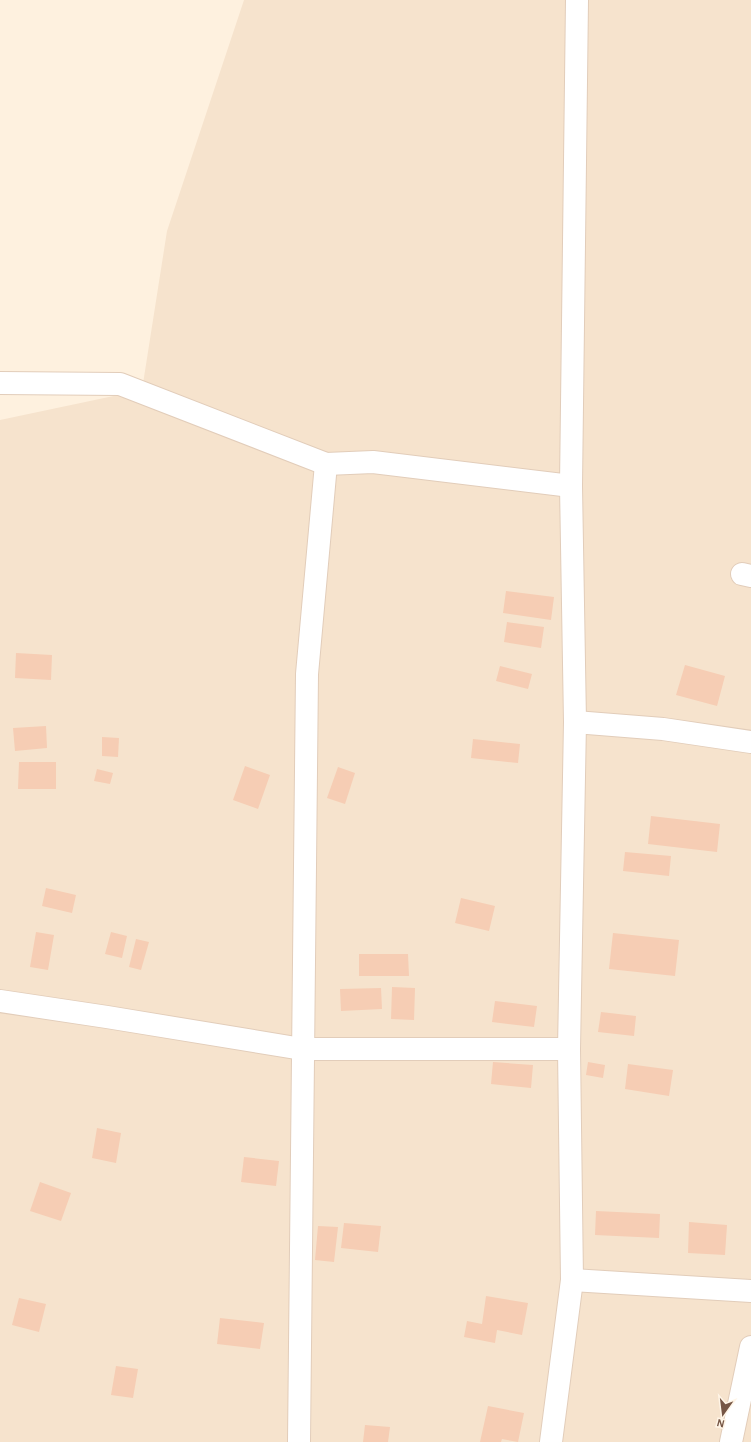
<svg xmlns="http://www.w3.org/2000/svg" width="751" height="1442" font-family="'Alegreya Sans',sans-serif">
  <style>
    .residential { fill: #f6e3cd }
    .building { fill: #f6cdb4 }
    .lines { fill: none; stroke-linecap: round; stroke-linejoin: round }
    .street-casing { stroke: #e2cdba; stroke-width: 24 }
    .street { stroke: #fff; stroke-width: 22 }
  </style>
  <rect width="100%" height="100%" fill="#fef1df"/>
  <!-- residential -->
  <path class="residential" d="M244,0H751V1442H0V420L142,390L167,231Z"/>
  <!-- building -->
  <g class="building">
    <path d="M506,591L554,597L551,620L503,613Z"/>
    <path d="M507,622L544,627L541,648L504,642Z"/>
    <path d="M16,653L52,655L51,680L15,678Z"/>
    <path d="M685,665L725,676L717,706L676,695Z"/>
    <path d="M500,666L532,674L528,689L496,681Z"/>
    <path d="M46,726L47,748L15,751L13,728Z"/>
    <path d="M102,737L119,738L118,757L102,756Z"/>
    <path d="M473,739L520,744L518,763L471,758Z"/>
    <path d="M19,762H56V789H18Z"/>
    <path d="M245,766L270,775L258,809L233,800Z"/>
    <path d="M338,767L355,773L345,804L327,798Z"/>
    <path d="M97,769L113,773L110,784L94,781Z"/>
    <path d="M651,816L720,824L717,852L648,844Z"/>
    <path d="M625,852L671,856L669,876L623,871Z"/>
    <path d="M46,888L76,895L72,913L42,906Z"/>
    <path d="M461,898L495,906L489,931L455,923Z"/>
    <path d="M36,932L54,935L48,970L30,967Z"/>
    <path d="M111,932L127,936L122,958L105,954Z"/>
    <path d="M613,933L679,940L675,976L609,969Z"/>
    <path d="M136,939L149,942L141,970L129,967Z"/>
    <path d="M359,954H408L409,976H359Z"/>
    <path d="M392,987L415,988L414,1020L391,1019Z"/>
    <path d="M381,988L382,1009L341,1011L340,989Z"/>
    <path d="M495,1001L537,1006L534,1027L492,1022Z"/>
    <path d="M601,1012L636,1016L634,1036L598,1032Z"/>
    <path d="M493,1062L533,1065L531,1088L491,1084Z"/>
    <path d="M588,1062L605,1065L603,1078L586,1075Z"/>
    <path d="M628,1064L673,1070L669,1096L625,1089Z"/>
    <path d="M97,1128L121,1133L116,1163L92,1158Z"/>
    <path d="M244,1157L279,1161L276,1186L241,1182Z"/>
    <path d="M40,1182L71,1193L61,1221L30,1211Z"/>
    <path d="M596,1211L660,1214L659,1238L595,1235Z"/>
    <path d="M689,1222L727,1225L725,1255L688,1253Z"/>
    <path d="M344,1223L381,1226L378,1252L341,1248Z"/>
    <path d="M318,1226L338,1227L334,1262L315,1260Z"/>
    <path d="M486,1296L528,1303L522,1335L497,1330L495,1343L464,1337L467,1321L482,1324Z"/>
    <path d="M19,1298L46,1304L39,1332L12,1325Z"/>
    <path d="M220,1318L264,1323L260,1349L217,1344Z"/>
    <path d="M116,1366L138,1369L133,1398L111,1395Z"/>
    <path d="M488,1406L524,1413L518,1442L502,1439L501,1442H480Z"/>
    <path d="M365,1425L390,1427L388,1442H363Z"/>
  </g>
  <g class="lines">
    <!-- street casing -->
    <g class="street-casing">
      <g id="street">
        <path d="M0,383L120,384L326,464L373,462L571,486"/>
        <path d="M742,574L751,576"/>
        <path d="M575,722L663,729L751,742"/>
        <path d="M0,1001L107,1017L302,1049H569"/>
        <path d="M572,1280L751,1291"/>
        <path d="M299,1442L307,674L326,464"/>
        <path d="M551,1442L572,1280L569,1049L575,722L571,486L577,0"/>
        <path d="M731,1442L751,1347"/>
      </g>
    </g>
    <!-- street -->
    <use href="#street" class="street"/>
  </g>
  <!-- north arrow -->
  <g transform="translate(723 1414) rotate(194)" stroke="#fff5e7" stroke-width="3" paint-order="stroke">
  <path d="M0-3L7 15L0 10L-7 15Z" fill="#765645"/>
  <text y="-6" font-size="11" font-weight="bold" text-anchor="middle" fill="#765645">N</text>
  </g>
</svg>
